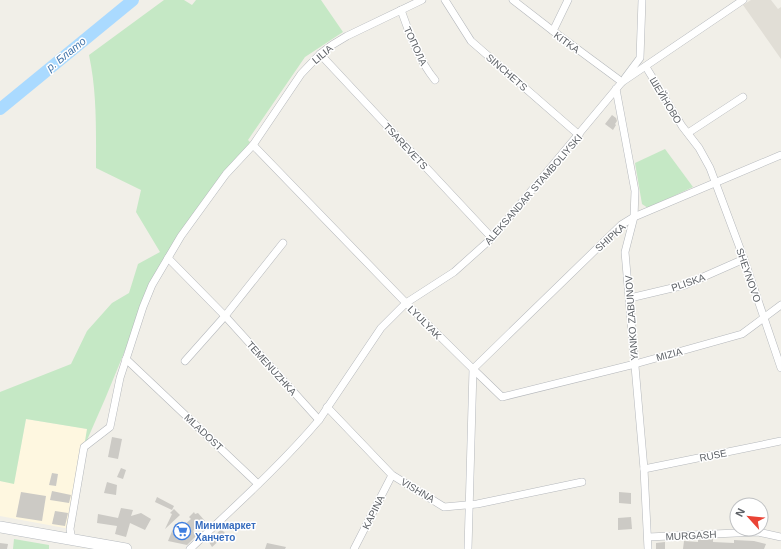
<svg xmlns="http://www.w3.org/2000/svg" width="781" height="549" font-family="Arial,sans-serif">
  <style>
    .commercial { fill: #fef7e0 }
    .education { fill: #e1ded6 }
    .green { fill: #c5e8c5 }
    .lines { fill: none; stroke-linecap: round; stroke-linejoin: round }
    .river { stroke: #aadaff; stroke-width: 12 }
    .building { fill: #cccac5 }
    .minor-casing { stroke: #b5b8bc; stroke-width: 8 }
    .secondary-casing { stroke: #b6babf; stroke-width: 12 }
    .minor { stroke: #fff; stroke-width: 7 }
    .secondary { stroke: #fff; stroke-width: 11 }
    .labels { text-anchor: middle; stroke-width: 3; stroke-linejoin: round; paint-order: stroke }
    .street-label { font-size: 10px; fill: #5f6368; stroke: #fff }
    .shop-label { font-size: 10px; font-weight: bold; fill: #366cbe; stroke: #fff; text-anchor: start }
    .water-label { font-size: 11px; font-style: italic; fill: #4174aa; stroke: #fff }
  </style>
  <rect width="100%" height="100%" fill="#f1efe8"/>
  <!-- commercial -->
  <path class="commercial" d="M26,419L88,429L70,529L0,516V481L14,483Z"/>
  <!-- education -->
  <path class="education" d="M751,0H771L778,9L781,7V59L743,5Z"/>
  <!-- green -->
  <g class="green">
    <path d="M164,0H184L192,5L196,0H321L343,32L305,57L248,140L253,145L226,174L152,285L105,399L84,447L87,429L26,419L14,484L0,481V392L71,364L87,331L112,303L129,293L138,264L160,252L136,212L141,190L96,168C96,130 97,92 89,55Z"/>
    <path d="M665,149L693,187L648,208L642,204L635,163Z"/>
    <path d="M14,539L49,545V549H13Z"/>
  </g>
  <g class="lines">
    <!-- river -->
    <path class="river" d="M0,109L133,0"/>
  </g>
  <!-- building -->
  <g class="building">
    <path d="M612,115L616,118L617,121L615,124L616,125L613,130L605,124Z"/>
    <path d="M112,437L122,439L118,459L108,457Z"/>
    <path d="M121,468L126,470L123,479L117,477Z"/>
    <path d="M52,473L58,474L56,486L49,485Z"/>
    <path d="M107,482L117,485L116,495L104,493Z"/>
    <path d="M52,491L71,495L69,503L50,500Z"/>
    <path d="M21,492L46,496L42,521L16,517Z"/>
    <path d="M619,492L631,493V504L619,503Z"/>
    <path d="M157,497L174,506L172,510L155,502Z"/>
    <path d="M121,508L133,510L131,516L141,513L151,519L145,530L130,523L126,537L115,534L117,526L97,523L98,514L118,518Z"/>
    <path d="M174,509L180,515L165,529L172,514L170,513Z"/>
    <path d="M55,511L68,513L65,526L52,524Z"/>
    <path d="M194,512L195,514L198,513L205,521L193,531L197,535L187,545L168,541L175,524L184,525L191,519L189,517Z"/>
    <path d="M631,517L632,529L618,530V518Z"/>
    <path d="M221,529L225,533L220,537L222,538L212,547L209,542Z"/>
    <path d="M713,539V542L734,543V540L754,541L766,544L764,549H683L684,541L698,542V540Z"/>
    <path d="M665,542V549H656V543Z"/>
    <path d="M0,543L8,544L7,549H0Z"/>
    <path d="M267,543L286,547L285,549H265Z"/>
  </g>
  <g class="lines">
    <!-- minor casing -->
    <g class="minor-casing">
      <g id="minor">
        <path d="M445,0L471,41L579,135"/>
        <path d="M513,0L553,31L622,82"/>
        <path d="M401,10C410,35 418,59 435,80"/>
        <path d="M553,31L568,0"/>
        <path d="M320,54L492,238"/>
        <path d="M646,67L682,126L699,148L710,168L744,259L781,368"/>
        <path d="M625,78L640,58L642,0"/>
        <path d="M616,89L635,191L634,217L625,252L644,469L648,549"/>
        <path d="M688,133L743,97"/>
        <path d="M253,145L406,303L473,369L468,549"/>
        <path d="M781,155L634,217L621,225L473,369L502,397L635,364L742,334L781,305"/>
        <path d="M168,258L225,316L319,420"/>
        <path d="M630,298L685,285L744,259"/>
        <path d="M126,359L258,484"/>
        <path d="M185,361L225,316L283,243"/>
        <path d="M327,407L392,475L444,507L477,504L582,482"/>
        <path d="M644,469L781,441"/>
        <path d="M648,537L758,532L781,537"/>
        <path d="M72,540L70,529L84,447L110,427L120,378L143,307L152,285L181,236L226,174L253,145L301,74L320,54L332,45L347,36L422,0"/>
        <path d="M190,549C234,507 280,466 319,420L381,328L406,303L454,272L492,238L622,82L743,0"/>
        <path d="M354,549L392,475"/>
      </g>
    </g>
    <!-- secondary casing -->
    <g class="secondary-casing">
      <path id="secondary" d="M0,527L126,549"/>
    </g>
    <!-- minor -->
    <use href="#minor" class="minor"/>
    <!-- secondary -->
    <use href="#secondary" class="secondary"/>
  </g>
  <!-- icons -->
  <defs>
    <g id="supermarket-ring" transform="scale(0.9)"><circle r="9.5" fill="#fff" stroke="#3f7fe0" stroke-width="1.5"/><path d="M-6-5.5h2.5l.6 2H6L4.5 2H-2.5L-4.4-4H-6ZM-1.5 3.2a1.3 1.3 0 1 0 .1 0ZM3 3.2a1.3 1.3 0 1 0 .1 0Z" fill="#3f7fe0"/></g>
  </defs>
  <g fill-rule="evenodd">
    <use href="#supermarket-ring" x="182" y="531"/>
  </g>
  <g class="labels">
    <!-- street labels -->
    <g class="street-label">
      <text transform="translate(567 42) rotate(36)" y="4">KITKA</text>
      <text transform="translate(416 46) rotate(65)" y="4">ТОПОЛА</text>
      <text transform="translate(322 54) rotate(-40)" y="4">LILIA</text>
      <text transform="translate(507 72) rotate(41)" y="4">SINCHETS</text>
      <text transform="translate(666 100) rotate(59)" y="4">ШЕЙНОВО</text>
      <text transform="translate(406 146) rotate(47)" y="4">TSAREVETS</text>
      <text transform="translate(533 189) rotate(-49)" y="4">ALEKSANDAR STAMBOLIYSKI</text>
      <text transform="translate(610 237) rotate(-42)" y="4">SHIPKA</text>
      <text transform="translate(749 275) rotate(71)" y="4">SHEYNOVO</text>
      <text transform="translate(688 282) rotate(-19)" y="4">PLISKA</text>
      <text transform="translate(631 318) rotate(-94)" y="4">YANKO ZABUNOV</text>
      <text transform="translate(425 322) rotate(45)" y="4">LYULYAK</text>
      <text transform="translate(669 354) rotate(-15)" y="4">MIZIA</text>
      <text transform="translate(272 368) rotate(48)" y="4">TEMENUZHKA</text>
      <text transform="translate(204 432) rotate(43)" y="4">MLADOST</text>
      <text transform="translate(713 455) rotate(-11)" y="4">RUSE</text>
      <text transform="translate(418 490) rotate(31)" y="4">VISHNA</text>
      <text transform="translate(373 512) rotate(-63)" y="4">KAPINA</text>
      <text transform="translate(691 535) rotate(-3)" y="4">MURGASH</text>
    </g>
    <!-- shop labels -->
    <g class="shop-label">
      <text x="195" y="529">Минимаркет<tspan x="195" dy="12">Ханчето</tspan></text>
    </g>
    <!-- water labels -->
    <g class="water-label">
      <text transform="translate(66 54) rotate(-39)" y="4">р. Блато</text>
    </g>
  </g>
  <!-- north arrow -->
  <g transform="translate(749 517) rotate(297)"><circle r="19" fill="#ffffff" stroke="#bfc1c3"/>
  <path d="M0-3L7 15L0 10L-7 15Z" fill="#ea4335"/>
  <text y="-6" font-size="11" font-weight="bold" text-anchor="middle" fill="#5f6368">N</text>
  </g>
</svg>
